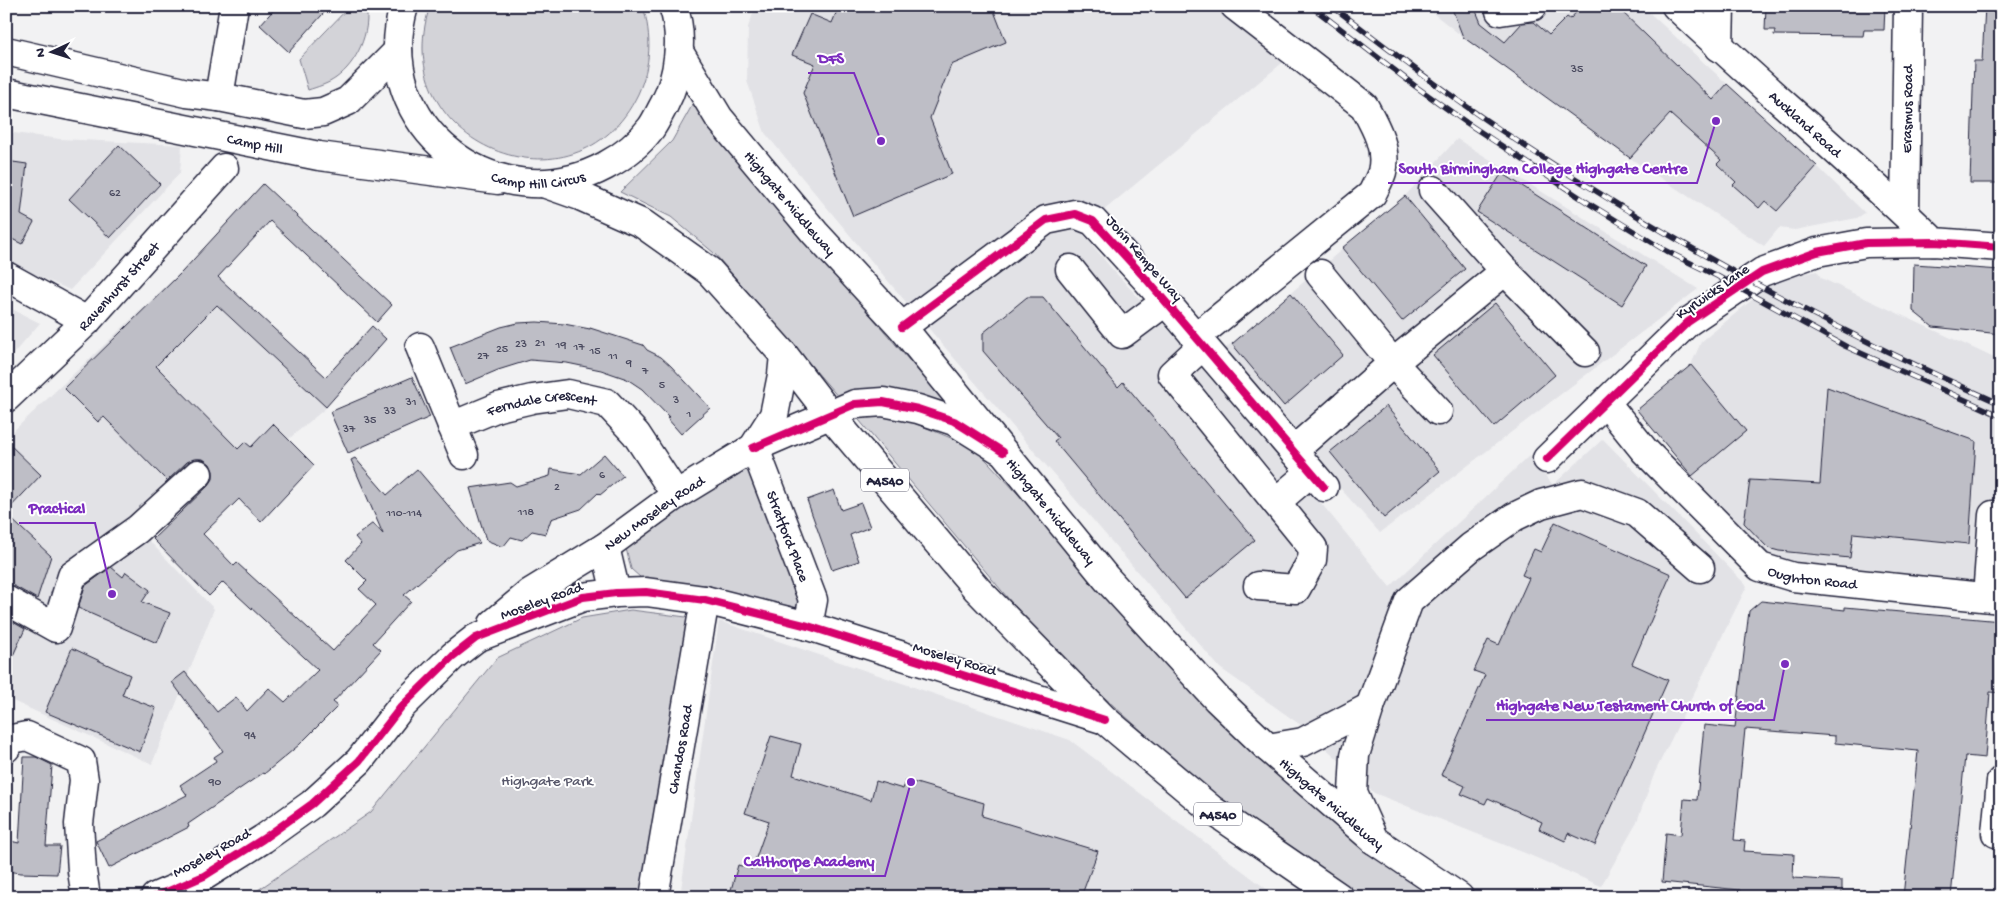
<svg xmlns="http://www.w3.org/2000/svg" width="2007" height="903" font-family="'Gochi Hand',sans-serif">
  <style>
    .built { fill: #e2e2e6 }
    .green { fill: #d3d3d8; stroke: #7a7a8a }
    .building { fill: #bebec6; stroke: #22223b }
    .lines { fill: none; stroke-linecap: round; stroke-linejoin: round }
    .minor-casing { stroke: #22223b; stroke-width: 31 }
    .major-casing { stroke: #22223b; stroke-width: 31 }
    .highway-casing { stroke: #22223b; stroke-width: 31 }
    .minor { stroke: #fff; stroke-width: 28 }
    .major { stroke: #fff; stroke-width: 28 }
    .highway { stroke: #fff; stroke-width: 28 }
    .rail-casing { stroke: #22223b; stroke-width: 5.5 }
    .rail { stroke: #fff; stroke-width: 4; stroke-dasharray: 11; stroke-linecap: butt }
    .cycleway-casing { stroke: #fff; stroke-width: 11 }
    .cycleway { stroke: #d6006c; stroke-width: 8 }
    .labels { text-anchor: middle; stroke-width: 4; stroke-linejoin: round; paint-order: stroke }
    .number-label { font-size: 12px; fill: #49495e }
    .shield { fill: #fff; stroke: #646476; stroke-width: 1 }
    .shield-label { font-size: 14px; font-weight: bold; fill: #22223b }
    .street-label { font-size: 15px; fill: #22223b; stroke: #fff }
    .park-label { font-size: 15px; fill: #57576a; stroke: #fff }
    .leader { fill: none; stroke: #7b2cbf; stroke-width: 2 }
    .callout-dot { fill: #7b2cbf; stroke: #fff; stroke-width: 2 }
    .callout-label { font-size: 16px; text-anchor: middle; font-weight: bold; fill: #7b2cbf; stroke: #fff; stroke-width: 4; stroke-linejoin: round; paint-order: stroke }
  </style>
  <rect width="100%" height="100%" fill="#f2f2f3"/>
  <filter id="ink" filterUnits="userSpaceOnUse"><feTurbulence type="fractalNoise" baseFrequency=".02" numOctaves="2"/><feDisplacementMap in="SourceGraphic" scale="10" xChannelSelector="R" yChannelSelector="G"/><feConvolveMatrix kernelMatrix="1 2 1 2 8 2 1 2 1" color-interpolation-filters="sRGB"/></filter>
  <g filter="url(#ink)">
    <!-- built -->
    <g class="built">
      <path d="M756,6H1257L1305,44L1080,230L1112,269L1256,424L1390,587L1529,456L1553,485L1603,439L1747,586L1655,772L1636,824L1601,886L1525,853L1374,793L1302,726L1220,668L888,281L765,133L747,81L748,27Z"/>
      <path d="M1424,6H1642L1817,166L1865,213L1857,218L1795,230L1779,228L1764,246L1630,158L1463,37Z"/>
      <path d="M6,132L60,139L182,145L180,173L70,290L6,262Z"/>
      <path d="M1457,139L1698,289L1380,533L1220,353L1405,196Z"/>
      <path d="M1817,271L1821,278L2001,361V583L1950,578L1847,574L1763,556L1692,476L1637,410L1691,365L1701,342L1776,280Z"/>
      <path d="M181,272L327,407L229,489L197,457L170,483L111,532L138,529L214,609L152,764L6,698V438Z"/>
      <path d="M6,306L40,323L6,362Z"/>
      <path d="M719,621L1070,740L1277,897H680Z"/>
    </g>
    <!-- green -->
    <g class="green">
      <path d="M350,6H366C371,32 357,63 336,78C328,84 317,87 308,90L299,59Z"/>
      <path d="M430,6H643C652,37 651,65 638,94C577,222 384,144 430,6Z"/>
      <path d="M694,102L767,194L949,407L840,399L714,253L671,217L620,192L672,141Z"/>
      <path d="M854,414L905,419L975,448L1060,539L1440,897H1364L1201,784L1067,664L1012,603Z"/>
      <path d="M748,462L802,593L799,609L753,602L641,578L631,569L625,544Z"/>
      <path d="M631,610L694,618L644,897H248L371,812L497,658L582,618Z"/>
    </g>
    <!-- building -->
    <g class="building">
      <path d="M277,6H330L289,52L260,25Z"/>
      <path d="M839,6H992L1006,42L951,65L930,118L952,174L853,216L803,93L815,64L792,55L810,14L832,23Z"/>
      <path d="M1451,6H1474L1481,23L1505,42L1522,23L1534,22L1549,35L1567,17L1570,19L1582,6H1616L1713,100L1727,84L1817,166L1777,211L1765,201L1759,208L1733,185L1736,182L1717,164L1721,160L1670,114L1630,158L1463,37Z"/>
      <path d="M1766,6H1885L1884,30H1864L1863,36L1774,35L1775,30H1765Z"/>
      <path d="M1985,6H2001V183H1970L1974,61H1982Z"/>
      <path d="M119,145L160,184L110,238L69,199Z"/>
      <path d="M6,161L27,164L21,215L34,222L22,244L6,236Z"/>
      <path d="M1502,173L1646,266L1622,305L1477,212Z"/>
      <path d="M263,184L392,305L377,322L270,221L218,277L326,377L372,326L386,339L326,407L217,305L156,366L238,449L245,442L251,447L273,424L314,465L261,522L239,499L203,534L234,566L237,563L333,651L376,605L359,589L367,581L346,560L361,544L355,537L373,523L383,534L351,460L355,458L387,495L417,469L480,543L457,550L404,595L411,601L373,643L381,650L333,702L338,706L299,745L264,774L263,773L188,824L189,827L109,868L96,841L187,795L180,785L216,761L214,757L223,751L172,682L185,672L217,712L236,697L247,711L269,688L285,702L318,670L223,582L209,596L153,539L209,485L213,479V471L210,464L203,459H194L187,462L167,481L104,417L98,422L64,388L182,272Z"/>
      <path d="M1405,196L1465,269L1402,321L1342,248Z"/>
      <path d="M1914,264L2001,270V334L1933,327L1913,311Z"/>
      <path d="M1291,293L1343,355L1284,406L1232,344Z"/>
      <path d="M1027,297H1043L1118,387L1123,382L1255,540L1185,598L1054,441L1058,438L983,351V333Z"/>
      <path d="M1495,303L1555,375L1494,427L1433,355Z"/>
      <path d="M537,322L564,324L590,329V328L643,345L647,350L661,357L671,366L710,408L681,434L667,418L669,417L642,389L627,379L601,370L567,363L530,360L498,370L465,384L450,347L501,327L518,323Z"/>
      <path d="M1691,365L1746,431L1692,476L1637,410Z"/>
      <path d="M412,377L430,417L348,453L330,412Z"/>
      <path d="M1827,387L1976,441L1969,544L1853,533L1850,558L1779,551L1768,548L1744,523L1750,480L1820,484Z"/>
      <path d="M1386,406L1440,471L1384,518L1330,452Z"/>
      <path d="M6,441L41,475L6,512Z"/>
      <path d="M604,454L623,476L600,495L598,493L581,509L551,519L546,534L532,531L522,540L511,537L503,547L486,540L470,488L510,482L516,486L550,476L551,469L581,474Z"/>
      <path d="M834,490L841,510L861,503L870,527L850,535L859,561L832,570L807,500Z"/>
      <path d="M6,514L51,556L37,599L14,586L6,584Z"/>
      <path d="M1555,522L1671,574L1632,664L1668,680L1595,845L1568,833L1565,841L1539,829L1542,822L1488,798L1485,804L1461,794L1465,786L1441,775L1485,675L1474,671L1488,640L1499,645L1529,578L1522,575L1534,549L1541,552Z"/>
      <path d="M111,567L123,577L126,572L150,590L142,602L170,613L157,643L78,608L85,586Z"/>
      <path d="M1761,601L1845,610V607L2001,621V693L1990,692L1985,758L1965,756L1951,897H1903L1918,751L1835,743V736L1745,729L1734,840L1745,841L1744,851L1794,854L1793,878L1842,881V897H1740V890L1662,882L1666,833L1681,835L1684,799L1697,800L1704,725L1735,728L1749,611Z"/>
      <path d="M6,618L25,629L6,671Z"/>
      <path d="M72,648L130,675L122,695L156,708L140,752L45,712Z"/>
      <path d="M771,736L801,744L793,775L871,800L876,781L903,789L906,780L984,803L982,816L1098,851L1081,897H729L738,865L752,869L769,821L745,813Z"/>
      <path d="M24,757H36L52,765L46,846H60L57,874L21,873L6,871V840L19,843Z"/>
    </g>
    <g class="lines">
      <!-- minor casing -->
      <g class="minor-casing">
        <g id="minor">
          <path id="s1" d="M1676,6C1761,86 1851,161 1934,242"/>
          <path d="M1500,11L1533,6"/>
          <path d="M1719,47L1720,6"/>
          <path d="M219,97L234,6"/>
          <path d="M1433,190L1505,271L1585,352"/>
          <path id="s2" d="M1905,213L1908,6"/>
          <path d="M1070,269L1122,334L1165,302"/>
          <path d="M1320,274L1393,363L1438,411"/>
          <path d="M6,276L87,321"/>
          <path d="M902,327L1046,220L1075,214L1093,221L1147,280L1324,487"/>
          <path d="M1195,338L1372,194C1375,187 1380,179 1382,172C1388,148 1375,126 1364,106L1235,6"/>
          <path d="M1202,346L1172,374L1313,548L1312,560L1296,589L1258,586"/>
          <path d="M420,347L464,455"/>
          <path id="s3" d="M6,398L87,321L224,168"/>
          <path id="s4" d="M1606,403L1644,450L1760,567L1793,577L2001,599"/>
          <path id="s5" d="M452,426L498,407L532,399L568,394L607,403L636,434L676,495"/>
          <path d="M753,448L855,404L883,402L918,409L954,421L999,449"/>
          <path id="s6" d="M753,448L759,459L813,600L808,626"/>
          <path d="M1293,451L1393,363L1505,271"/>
          <path d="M1547,459L1688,322L1762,272L1817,252L1866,243L1934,242L2001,247"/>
          <path d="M1276,502L1311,472"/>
          <path d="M605,547L616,593"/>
          <path d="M1987,597L1993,515H2001"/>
          <path d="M6,600L56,628L72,576L138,529L198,474"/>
          <path id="s7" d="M493,624L530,593L605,547L676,495L753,448L774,415L782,375L784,355"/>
          <path d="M6,748L12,739L27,736L81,761L84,780L79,824L82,871L86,897"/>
          <path d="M1268,748L1303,742L1370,707"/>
          <path d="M1996,833L2001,781"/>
          <path d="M1374,840L1353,793L1355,755L1370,707L1409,601L1471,547L1514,517L1541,504L1582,493L1637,513L1700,568"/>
          <path d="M155,897L204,876L263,839L312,804L359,761L401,707L453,656L476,638L583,597L616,593L646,592L705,600L808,626L1105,720"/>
          <path id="s8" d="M654,897L705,600"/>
        </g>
      </g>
      <!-- major casing -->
      <g class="major-casing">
        <g id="major">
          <path d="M6,51L187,93L219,97L304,114L323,112L348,101L398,51"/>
          <path id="s9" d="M6,93L319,156L498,180"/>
        </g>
      </g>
      <!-- highway casing -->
      <g class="highway-casing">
        <g id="highway">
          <path id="s10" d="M404,6C369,126 496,224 605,166C622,157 639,144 651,128C656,121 660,112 664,105C679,77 684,36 673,6"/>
          <path id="s11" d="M679,52L719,118L815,233L902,327L1106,578L1217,699L1268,748L1374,840L1459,897"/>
          <path d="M546,184L580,196L643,224L709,271L784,355L831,416L977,589L1105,720L1212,810L1339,897"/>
        </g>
      </g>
      <!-- minor -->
      <use href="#minor" class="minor"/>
      <!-- major -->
      <use href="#major" class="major"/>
      <!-- highway -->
      <use href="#highway" class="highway"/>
      <!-- rail casing -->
      <g class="rail-casing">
        <g id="rail">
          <path d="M1311,6L1415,86L1467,123L1593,206L1666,251L1717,276L1845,346L2001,416"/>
          <path d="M1332,6C1387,48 1442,91 1499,129C1658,235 1826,327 2001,404"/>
        </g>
      </g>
      <!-- rail -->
      <use href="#rail" class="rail"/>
      <!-- cycleway casing -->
      <g class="cycleway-casing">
        <g id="cycleway">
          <path d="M902,327L1046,220L1075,214L1093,221L1147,280L1324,487"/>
          <path d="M753,448L855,404L883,402L918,409L954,421L1003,452"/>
          <path d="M1547,459L1688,322L1762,272L1817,252L1866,243L1934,242L2001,247"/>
          <path d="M155,897L204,876L263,839L312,804L359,761L401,707L453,656L476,638L583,597L616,593L646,592L705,600L808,626L1105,720"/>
        </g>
      </g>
      <!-- cycleway -->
      <use href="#cycleway" class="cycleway"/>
    </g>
  </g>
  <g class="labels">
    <!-- number labels -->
    <g class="number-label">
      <text x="1577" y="72">35</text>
      <text x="115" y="196">62</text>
      <text x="540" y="346">21</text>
      <text x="521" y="347">23</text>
      <text x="561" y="348">19</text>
      <text x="579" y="350">17</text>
      <text x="502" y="352">25</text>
      <text x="595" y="354">15</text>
      <text x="483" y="359">27</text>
      <text x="613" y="359">11</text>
      <text x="629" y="366">9</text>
      <text x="645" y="374">7</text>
      <text x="662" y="388">5</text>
      <text x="676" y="403">3</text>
      <text x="411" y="405">31</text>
      <text x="390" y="414">33</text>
      <text x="689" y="417">1</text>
      <text x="370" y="423">35</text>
      <text x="349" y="432">37</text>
      <text x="602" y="478">6</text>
      <text x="557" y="490">2</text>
      <text x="526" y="515">118</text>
      <text x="404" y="516">110-114</text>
      <text x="250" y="738">94</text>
      <text x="215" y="785">90</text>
    </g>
    <!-- shield labels -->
    <g class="shield">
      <rect x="861" y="468.5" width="48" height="23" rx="4"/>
      <rect x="1194" y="802.5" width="48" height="23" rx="4"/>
    </g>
    <g class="shield-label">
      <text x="885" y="485">A4540</text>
      <text x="1218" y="819">A4540</text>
    </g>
    <!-- street labels -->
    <g class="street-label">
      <text dy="5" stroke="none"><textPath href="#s2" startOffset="104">Erasmus Road</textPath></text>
      <text dy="5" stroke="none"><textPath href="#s1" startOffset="175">Auckland Road</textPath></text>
      <text dy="5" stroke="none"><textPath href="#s9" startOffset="254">Camp Hill</textPath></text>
      <text dy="5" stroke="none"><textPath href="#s10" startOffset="258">Camp Hill Circus</textPath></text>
      <text dy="5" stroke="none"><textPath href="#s11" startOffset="188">Highgate Middleway</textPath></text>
      <text transform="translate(1145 258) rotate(49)" y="5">John Kempe Way</text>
      <text dy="5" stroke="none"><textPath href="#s3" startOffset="159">Ravenhurst Street</textPath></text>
      <text transform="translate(1712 291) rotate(-35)" y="5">Kyrwicks Lane</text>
      <text dy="5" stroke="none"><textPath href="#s5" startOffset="94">Ferndale Crescent</textPath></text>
      <text dy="5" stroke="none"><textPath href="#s11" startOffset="592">Highgate Middleway</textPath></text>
      <text dy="5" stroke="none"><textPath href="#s7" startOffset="196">New Moseley Road</textPath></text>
      <text dy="5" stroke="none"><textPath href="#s6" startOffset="95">Stratford Place</textPath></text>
      <text dy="5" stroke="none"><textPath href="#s4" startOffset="279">Oughton Road</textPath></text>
      <text transform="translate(541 600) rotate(-20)" y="5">Moseley Road</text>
      <text transform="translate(955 658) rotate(17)" y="5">Moseley Road</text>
      <text dy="5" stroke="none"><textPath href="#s8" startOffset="150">Chandos Road</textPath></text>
      <text dy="5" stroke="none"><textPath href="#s11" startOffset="998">Highgate Middleway</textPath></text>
      <text transform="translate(211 852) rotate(-29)" y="5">Moseley Road</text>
    </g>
    <!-- park labels -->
    <g class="park-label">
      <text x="547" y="785">Highgate Park</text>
    </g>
  </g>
  <!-- callouts -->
  <path class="leader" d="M881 141L854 73H808M1716 121L1697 183H1388M112 594L95 523H19M1785 664L1774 720H1486M911 782L885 876H734"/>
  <g class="callout-dot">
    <circle cx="881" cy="141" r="5"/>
    <circle cx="1716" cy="121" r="5"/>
    <circle cx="112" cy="594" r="5"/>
    <circle cx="1785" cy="664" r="5"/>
    <circle cx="911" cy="782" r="5"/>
  </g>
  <g class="callout-label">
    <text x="831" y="63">DFS</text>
    <text x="1543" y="173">South Birmingham College Highgate Centre</text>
    <text x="57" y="513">Practical</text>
    <text x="1630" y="710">Highgate New Testament Church of God</text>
    <text x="809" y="866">Calthorpe Academy</text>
  </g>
  <!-- margin -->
  <rect width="2007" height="903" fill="none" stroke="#fff" stroke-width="25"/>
  <rect x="12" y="12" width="1982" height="878" fill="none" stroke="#22223b" stroke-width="2" filter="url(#ink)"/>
  <!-- north arrow -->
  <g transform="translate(52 52) rotate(266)" stroke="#ffffff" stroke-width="4" paint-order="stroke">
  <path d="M0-4L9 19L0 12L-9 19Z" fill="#22223b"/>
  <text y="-8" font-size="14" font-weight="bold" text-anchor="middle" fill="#22223b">N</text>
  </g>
</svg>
